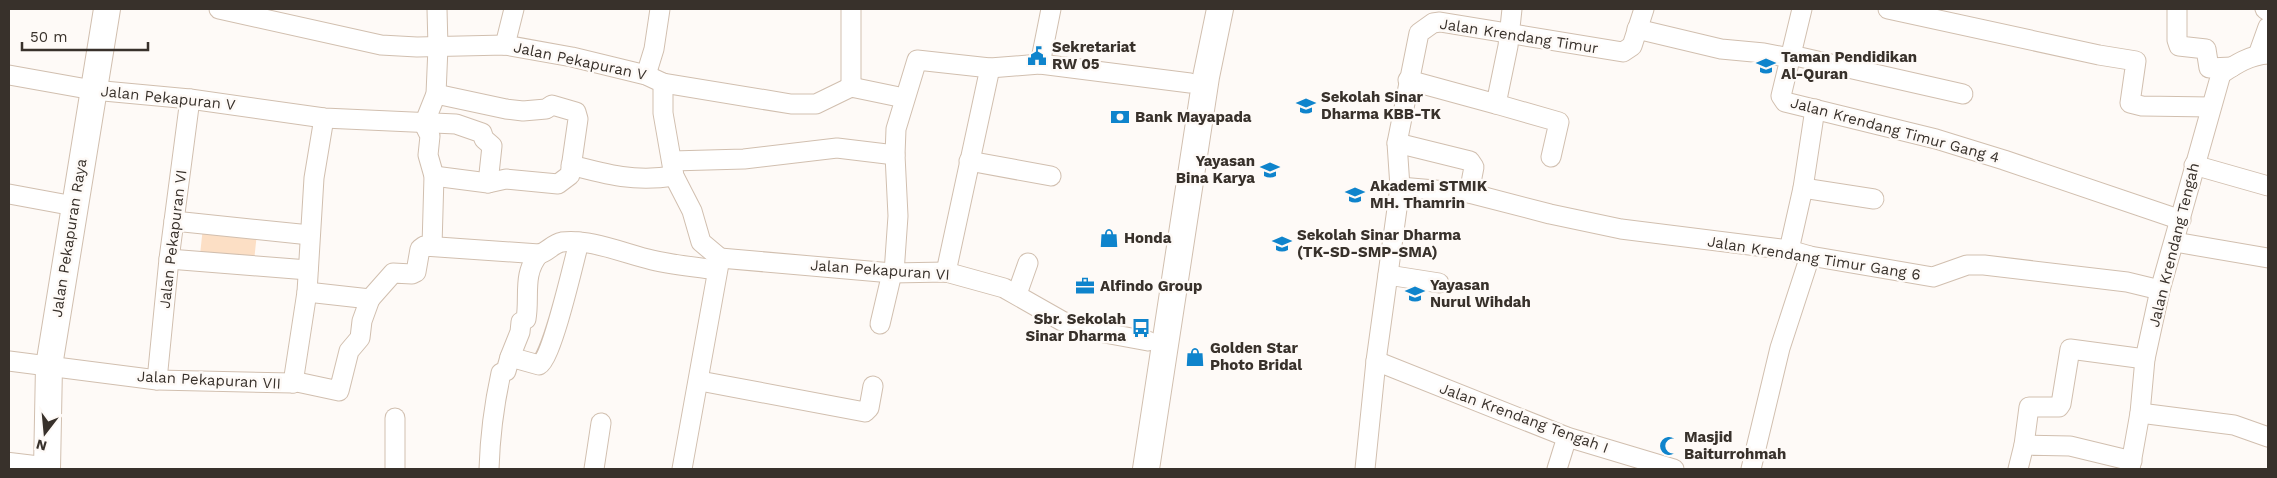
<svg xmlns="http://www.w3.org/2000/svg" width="2277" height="478" font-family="'Work Sans',sans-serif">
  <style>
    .green { fill: #fcdfc5 }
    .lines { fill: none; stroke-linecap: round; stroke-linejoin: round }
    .street-casing { stroke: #d1bfaf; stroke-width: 21 }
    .secondary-casing { stroke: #d1bfaf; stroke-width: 28 }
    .street { stroke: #fff; stroke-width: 19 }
    .secondary { stroke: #fff; stroke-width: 26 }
    .labels { text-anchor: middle; stroke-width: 5; stroke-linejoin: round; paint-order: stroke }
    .street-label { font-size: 15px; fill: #38312b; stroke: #fefaf7 }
    .poi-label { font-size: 15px; font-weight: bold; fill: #38312b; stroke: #fefaf7; text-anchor: start }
  </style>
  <rect width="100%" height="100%" fill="#fefaf7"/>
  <!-- green -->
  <path class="green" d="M203,227L257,233L254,261L200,255Z"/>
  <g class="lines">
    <!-- street casing -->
    <g class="street-casing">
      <g id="street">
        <path d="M219,9L381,45L417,47L505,45L572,57L646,75L663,83V113L674,176L692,211L701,242L720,258L682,469"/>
        <path d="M851,9V87"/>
        <path d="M1802,9L1781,96L1785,102L1936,139L2004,160L2181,220"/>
        <path d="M1888,9L2099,55L2136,61L2130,103L2142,106L2211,107"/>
        <path d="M2177,9V40L2179,46L2206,49L2209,68L2232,67"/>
        <path d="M2265,9L2268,11"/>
        <path d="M1637,29L1721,49L1764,53L1790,58"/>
        <path d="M505,45L514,9"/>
        <path d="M1791,55L1963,94"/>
        <path d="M2258,55L2268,27"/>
        <path d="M1040,64L1051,9"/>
        <path d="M9,75L93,90L190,99L324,118L456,124L482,133L484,139L492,146L488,183"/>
        <path d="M646,75L654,49L660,9"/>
        <path d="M1408,80L1496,104L1508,46L1512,9"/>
        <path d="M663,83L791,104H816L851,87L904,98"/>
        <path d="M1496,104L1559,122L1551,157"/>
        <path d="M424,124L430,136L428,155L434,176L432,246"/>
        <path d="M424,124L436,94L438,47L437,9"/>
        <path d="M1397,143L1470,161L1474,167L1469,193"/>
        <path d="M672,161L744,159L837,148L895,155"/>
        <path d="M969,161L1051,176"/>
        <path d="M571,165C608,175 635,182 674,176"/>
        <path d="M2194,165L2268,186"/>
        <path d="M434,176L488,183L506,179L558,184L570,175L578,119L576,112L552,105L546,109L523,111L506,109L436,94"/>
        <path d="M1400,187L1469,193L1550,214L1621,229L1789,250L1810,256L1933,277L1967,265H1984L2127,282L2160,290"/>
        <path d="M1803,188L1874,199"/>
        <path d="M9,194L74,206"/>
        <path d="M174,221L310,235"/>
        <path d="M2175,242L2268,258"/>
        <path d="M1789,250L1803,188L1815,109"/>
        <path d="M539,254C522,274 530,297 526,319L521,322L520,332L510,357L539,365C552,358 574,261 579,242"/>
        <path d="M720,258L892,273L946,272L1004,288L1062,321L1099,332L1148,341"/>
        <path d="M169,259L308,270"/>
        <path d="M946,272L990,68"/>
        <path d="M894,273L898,216L895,155L896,129L917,60L990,68L1040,64L1190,83"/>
        <path d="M1388,275L1439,283"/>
        <path d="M307,292L370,299L393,273L412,274L416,272L420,249L424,246L539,254C548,252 552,244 562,242C588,238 626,254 652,260C673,265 695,267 717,270"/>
        <path d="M1017,294L1028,263"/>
        <path d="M880,324L892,273"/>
        <path d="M9,361L157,380L293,383L297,382L339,391L349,351L360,338L362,321L370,299"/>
        <path d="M1376,361L1567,437L1674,469"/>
        <path d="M157,380L169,259L190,99"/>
        <path d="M700,381L865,412L869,408L873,386"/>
        <path d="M293,383L307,292L314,178L324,118"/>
        <path d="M2140,413L2234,425L2268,437"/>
        <path d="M395,418V469"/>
        <path d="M2024,445L2029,407H2059L2061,404L2070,349L2145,359"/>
        <path d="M489,469C490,436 494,405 501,373L506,371L510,357"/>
        <path d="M594,469L601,423"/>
        <path d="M1365,469L1376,361L1400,187L1397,143L1419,33L1433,23L1440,22L1623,52L1632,46L1644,9"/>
        <path d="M1557,469L1567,437"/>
        <path d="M1751,469L1780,348L1810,256"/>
        <path d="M2018,469L2024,445L2070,446L2132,461"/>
        <path d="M2130,469L2140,413L2145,359L2160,290L2221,74C2236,64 2250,55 2268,54"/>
      </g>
    </g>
    <!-- secondary casing -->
    <g class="secondary-casing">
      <g id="secondary">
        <path d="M9,466L34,469"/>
        <path d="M47,469L49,366L107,9"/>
        <path d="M1146,469L1206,77L1220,9"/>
      </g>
    </g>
    <!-- street -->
    <use href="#street" class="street"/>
    <!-- secondary -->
    <use href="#secondary" class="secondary"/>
  </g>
  <!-- icons -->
  <defs>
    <g id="civic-bare" transform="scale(1.5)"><path d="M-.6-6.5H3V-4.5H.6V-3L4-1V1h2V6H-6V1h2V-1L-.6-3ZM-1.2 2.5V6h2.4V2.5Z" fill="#0f84cc" stroke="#fefaf7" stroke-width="2.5" paint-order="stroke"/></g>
    <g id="school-bare" transform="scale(1.5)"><path d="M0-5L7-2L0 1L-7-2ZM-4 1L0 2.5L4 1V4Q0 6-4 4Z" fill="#0f84cc" stroke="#fefaf7" stroke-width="2.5" paint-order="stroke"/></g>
    <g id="bank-bare" transform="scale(1.5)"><path d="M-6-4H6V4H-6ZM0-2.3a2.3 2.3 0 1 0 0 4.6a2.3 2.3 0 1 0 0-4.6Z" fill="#0f84cc" stroke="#fefaf7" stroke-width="2.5" paint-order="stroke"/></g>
    <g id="university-bare" transform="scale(1.5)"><path d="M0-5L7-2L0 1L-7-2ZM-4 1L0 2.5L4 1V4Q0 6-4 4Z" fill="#0f84cc" stroke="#fefaf7" stroke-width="2.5" paint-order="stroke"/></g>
    <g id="shop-bare" transform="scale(1.5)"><path d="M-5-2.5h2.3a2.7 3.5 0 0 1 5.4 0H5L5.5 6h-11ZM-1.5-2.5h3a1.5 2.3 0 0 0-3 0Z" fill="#0f84cc" stroke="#fefaf7" stroke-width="2.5" paint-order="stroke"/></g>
    <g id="office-bare" transform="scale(1.5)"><path d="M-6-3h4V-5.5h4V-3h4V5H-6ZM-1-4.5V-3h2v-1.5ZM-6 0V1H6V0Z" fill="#0f84cc" stroke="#fefaf7" stroke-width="2.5" paint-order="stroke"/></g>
    <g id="bus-bare" transform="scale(1.5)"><path d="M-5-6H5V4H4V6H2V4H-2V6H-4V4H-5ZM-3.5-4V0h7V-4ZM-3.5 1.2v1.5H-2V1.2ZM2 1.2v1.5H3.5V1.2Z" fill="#0f84cc" stroke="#fefaf7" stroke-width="2.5" paint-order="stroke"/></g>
    <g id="mosque-bare" transform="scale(1.5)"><path d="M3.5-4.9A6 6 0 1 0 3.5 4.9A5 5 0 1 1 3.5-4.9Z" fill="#0f84cc" stroke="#fefaf7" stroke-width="2.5" paint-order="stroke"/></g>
  </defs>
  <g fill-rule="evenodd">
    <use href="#civic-bare" x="1037" y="56"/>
    <use href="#school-bare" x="1766" y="66"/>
    <use href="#school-bare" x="1306" y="106"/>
    <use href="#bank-bare" x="1120" y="117"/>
    <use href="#school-bare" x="1270" y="170"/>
    <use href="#university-bare" x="1355" y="195"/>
    <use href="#shop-bare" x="1109" y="238"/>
    <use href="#school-bare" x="1282" y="244"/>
    <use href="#office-bare" x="1085" y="286"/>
    <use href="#school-bare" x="1415" y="294"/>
    <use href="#bus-bare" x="1141" y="328"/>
    <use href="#shop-bare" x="1195" y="357"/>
    <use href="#mosque-bare" x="1669" y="446"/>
  </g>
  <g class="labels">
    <!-- street labels -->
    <g class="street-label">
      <text transform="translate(1519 36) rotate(9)" y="5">Jalan Krendang Timur</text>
      <text transform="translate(580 61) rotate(12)" y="5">Jalan Pekapuran V</text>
      <text transform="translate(168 98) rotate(6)" y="5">Jalan Pekapuran V</text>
      <text transform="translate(1895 130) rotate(15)" y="5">Jalan Krendang Timur Gang 4</text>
      <text transform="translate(69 238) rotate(-81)" y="5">Jalan Pekapuran Raya</text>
      <text transform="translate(173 239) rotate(-83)" y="5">Jalan Pekapuran VI</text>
      <text transform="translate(2174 245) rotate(-76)" y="5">Jalan Krendang Tengah</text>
      <text transform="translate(1814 258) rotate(9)" y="5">Jalan Krendang Timur Gang 6</text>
      <text transform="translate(880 270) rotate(4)" y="5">Jalan Pekapuran VI</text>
      <text transform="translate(209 380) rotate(3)" y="5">Jalan Pekapuran VII</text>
      <text transform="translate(1524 418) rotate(20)" y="5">Jalan Krendang Tengah I</text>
    </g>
    <!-- poi labels -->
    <g class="poi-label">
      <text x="1052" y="52">Sekretariat<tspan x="1052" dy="17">RW 05</tspan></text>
      <text x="1781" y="62">Taman Pendidikan<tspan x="1781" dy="17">Al-Quran</tspan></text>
      <text x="1321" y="102">Sekolah Sinar<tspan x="1321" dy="17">Dharma KBB-TK</tspan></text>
      <text x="1135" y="122">Bank Mayapada</text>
      <text x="1255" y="166" text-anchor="end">Yayasan<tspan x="1255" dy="17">Bina Karya</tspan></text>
      <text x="1370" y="191">Akademi STMIK<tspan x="1370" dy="17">MH. Thamrin</tspan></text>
      <text x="1297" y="240">Sekolah Sinar Dharma<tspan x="1297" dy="17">(TK-SD-SMP-SMA)</tspan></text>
      <text x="1124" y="243">Honda</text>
      <text x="1430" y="290">Yayasan<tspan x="1430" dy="17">Nurul Wihdah</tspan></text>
      <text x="1100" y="291">Alfindo Group</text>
      <text x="1126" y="324" text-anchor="end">Sbr. Sekolah<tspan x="1126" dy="17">Sinar Dharma</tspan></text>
      <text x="1210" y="353">Golden Star<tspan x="1210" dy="17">Photo Bridal</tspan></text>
      <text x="1684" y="442">Masjid<tspan x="1684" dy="17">Baiturrohmah</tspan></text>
    </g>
  </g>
  <!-- border -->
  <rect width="2277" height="478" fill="none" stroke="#38312b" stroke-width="20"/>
  <!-- north arrow -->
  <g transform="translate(45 433) rotate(196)" stroke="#fefaf7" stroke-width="4" paint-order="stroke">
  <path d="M0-4L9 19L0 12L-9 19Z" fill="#38312b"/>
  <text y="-8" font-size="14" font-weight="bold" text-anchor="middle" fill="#38312b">N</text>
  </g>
  <!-- scale -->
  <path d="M22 42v8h126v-8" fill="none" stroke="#38312b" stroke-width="2.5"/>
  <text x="30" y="42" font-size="15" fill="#38312b" stroke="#fefaf7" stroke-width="4" paint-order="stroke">50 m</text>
</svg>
